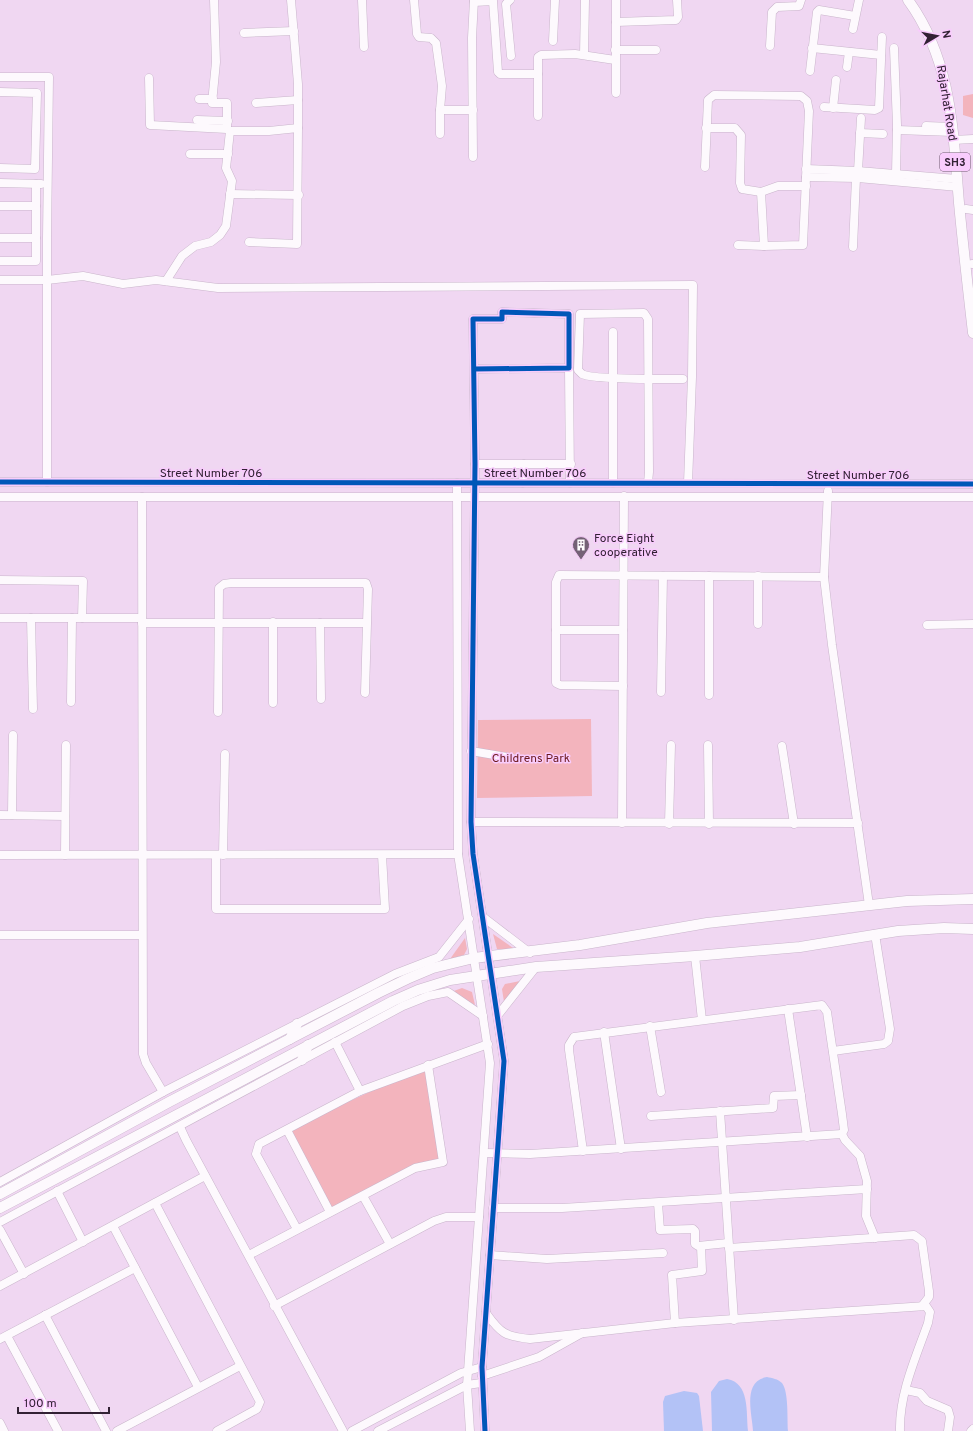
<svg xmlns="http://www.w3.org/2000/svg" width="973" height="1431" font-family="Overpass,sans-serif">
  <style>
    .green { fill: #f3b4bd }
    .water { fill: #b3c2f6 }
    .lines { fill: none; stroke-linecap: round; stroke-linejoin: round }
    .minor-casing { stroke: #c9b5cb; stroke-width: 9 }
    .major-casing { stroke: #c9b5cb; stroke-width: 11 }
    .minor { stroke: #fdf9fd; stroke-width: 8 }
    .major { stroke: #fdf9fd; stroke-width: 10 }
    .cycleway-casing { stroke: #f9ccfd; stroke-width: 8 }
    .cycleway { stroke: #0057b8; stroke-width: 5 }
    .labels { text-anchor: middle; stroke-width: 3; stroke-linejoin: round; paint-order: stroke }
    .shield { fill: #f9ccfd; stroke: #6e5470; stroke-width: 1 }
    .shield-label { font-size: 11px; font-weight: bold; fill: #322134 }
    .street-label { font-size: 12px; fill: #322134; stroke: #f9ccfd }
    .poi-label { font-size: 12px; fill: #322134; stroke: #f9ccfd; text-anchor: start }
    .park-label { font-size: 12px; fill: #6b191d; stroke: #f9ccfd }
  </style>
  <rect width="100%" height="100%" fill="#f0d7f2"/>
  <!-- green -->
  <g class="green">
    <path d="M973,94V118L963,115V96Z"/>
    <path d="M591,719L592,796L477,798L478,720Z"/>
    <path d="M493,934L516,950L497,949Z"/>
    <path d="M465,938L467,949L464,955L450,959Z"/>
    <path d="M520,981L504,1002L502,989L505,984Z"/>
    <path d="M462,988L472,992L475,1005L451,992Z"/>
    <path d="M428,1065L443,1162L405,1170L330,1212L287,1130Z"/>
  </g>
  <!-- water -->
  <g class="water">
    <path d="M767,1377C772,1378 778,1379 782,1383C789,1392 787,1420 788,1431H753C752,1413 742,1381 767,1377Z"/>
    <path d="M727,1379C750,1383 746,1412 748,1431H712L711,1392L719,1381Z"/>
    <path d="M684,1391L697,1393L699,1396L703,1431H664L663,1402L665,1396Z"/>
  </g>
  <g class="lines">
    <!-- minor casing -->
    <g class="minor-casing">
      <g id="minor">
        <path d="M291,0L298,84V128"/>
        <path d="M362,0L364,47"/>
        <path d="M414,0L417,34L419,37L431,38L436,43L442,86L440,110"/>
        <path d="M510,0L506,4L511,56"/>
        <path d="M616,0V93"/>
        <path d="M474,2L493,1L498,72L500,74H538"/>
        <path d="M616,22L676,20L678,17L677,0"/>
        <path d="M853,29L859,0"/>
        <path d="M244,33L294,31"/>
        <path d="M553,41L555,0"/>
        <path d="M770,46L772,12L777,7L799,6L801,0"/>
        <path d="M812,48L881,55"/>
        <path d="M894,48L897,125L896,174"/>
        <path d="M615,50H656"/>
        <path d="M584,55L585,0"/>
        <path d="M847,67L849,52"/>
        <path d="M810,71L817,12L819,10L855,16"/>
        <path d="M0,77H49L47,238V482"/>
        <path d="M149,78L150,125L227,129"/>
        <path d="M0,92L37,93L35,169L0,168"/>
        <path d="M199,99H213"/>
        <path d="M256,103L298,100"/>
        <path d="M824,107L875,110L879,108L882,37"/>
        <path d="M833,108L836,80"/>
        <path d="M538,116V57L541,55L575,54L615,60"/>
        <path d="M197,120L228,121"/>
        <path d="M926,126L951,127"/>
        <path d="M706,128H735L741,135L740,183L742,189L761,192L778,186H806"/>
        <path d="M897,130L953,132"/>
        <path d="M230,131H269L298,128L297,244L249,242"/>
        <path d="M860,133L883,134"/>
        <path d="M440,134V110H473"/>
        <path d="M953,140L973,139"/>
        <path d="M190,154H228"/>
        <path d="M473,157L472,38L474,0"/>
        <path d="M705,167L708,100L714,95L801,96L807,101L809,111L803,245L764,246"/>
        <path d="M806,169L858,171L957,179"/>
        <path d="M858,171L861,118"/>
        <path d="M806,177L858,178L958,187"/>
        <path d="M0,183L41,184"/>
        <path d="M230,194L299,195"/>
        <path d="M0,206H36"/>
        <path d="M966,209L973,210"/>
        <path d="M0,238H36"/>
        <path d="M738,245L764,246L761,192"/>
        <path d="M853,247L856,178"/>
        <path d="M0,261H36V184"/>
        <path d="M972,264H973"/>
        <path d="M0,280H47L83,276L123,284L156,280L218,288L693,285L692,377L688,483"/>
        <path d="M166,281L182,256L195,246L211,242L220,235L226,226L232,181L226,168L230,131L227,129V103H212L216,62L214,0"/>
        <path d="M569,368L570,483"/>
        <path d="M474,369L569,368V314L502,312V319H473L475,464L471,822L473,854L504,1061L482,1367L485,1431"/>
        <path d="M475,464H571"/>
        <path d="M0,482L973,484"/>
        <path d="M457,483L458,854L490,1063L467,1385L470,1431"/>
        <path d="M523,483L524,464"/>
        <path d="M613,483V332"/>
        <path d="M648,483L649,472L648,319L644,313L580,314L578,370C578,370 582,374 582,374C592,380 667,379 683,379"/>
        <path d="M828,491L824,577L832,645L869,905"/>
        <path d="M0,497H973"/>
        <path d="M142,497L143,1054L146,1063L163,1092"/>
        <path d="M709,576V695"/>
        <path d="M0,580L83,581L82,618"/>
        <path d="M0,618H142"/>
        <path d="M31,618L33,709"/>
        <path d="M142,623H366"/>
        <path d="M320,623L321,699"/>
        <path d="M758,624V576"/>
        <path d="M927,625L973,624"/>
        <path d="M556,630H623"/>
        <path d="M623,686L560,685L556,683V582L559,575L824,577"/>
        <path d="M661,692L663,576"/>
        <path d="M71,702L72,618"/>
        <path d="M273,703V622"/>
        <path d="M218,712L219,588L224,584L231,583H366L368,589L365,693"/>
        <path d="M708,745L709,824"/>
        <path d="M782,746L794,824"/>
        <path d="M471,751L512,758"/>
        <path d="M0,815L65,816"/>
        <path d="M12,815L13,735"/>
        <path d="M471,822L858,823"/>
        <path d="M622,823L624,496"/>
        <path d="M669,824L671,745"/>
        <path d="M0,855L458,854"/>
        <path d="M65,855L66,745"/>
        <path d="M216,855V909H385L382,855"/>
        <path d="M223,855L225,754"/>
        <path d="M483,917L530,953"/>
        <path d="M0,935H142"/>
        <path d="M695,956L702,1020"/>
        <path d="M788,1009L807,1137"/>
        <path d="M498,1015L536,967"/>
        <path d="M650,1026L661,1092"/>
        <path d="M604,1032L621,1149"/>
        <path d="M335,1042L360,1091"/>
        <path d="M833,1051L884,1044L888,1041L890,1029L875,934"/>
        <path d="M720,1111L734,1320"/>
        <path d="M651,1116L773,1108L774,1096L801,1095"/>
        <path d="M180,1127L186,1140L343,1431"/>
        <path d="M287,1130L330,1212"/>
        <path d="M583,1151L569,1050V1045L574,1037L822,1005L827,1012L842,1114L844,1130L842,1134L845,1140L860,1156L867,1181L866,1216L875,1238"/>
        <path d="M485,1153L530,1154L842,1134"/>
        <path d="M0,1182L163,1092L395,974L439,957L469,919"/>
        <path d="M57,1191L83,1242"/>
        <path d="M363,1196L390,1244"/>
        <path d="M155,1203L260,1402L257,1409L217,1431"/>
        <path d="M658,1203L660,1230L693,1229L695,1231V1244L698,1246L728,1243"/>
        <path d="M493,1208H562L867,1189"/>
        <path d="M0,1222L403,1006L428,996L448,992L483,1016"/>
        <path d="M113,1226L198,1387"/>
        <path d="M297,1229L256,1154L259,1144L360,1091L488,1044"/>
        <path d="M0,1230L24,1274"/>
        <path d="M729,1248L914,1235L922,1241L929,1291V1297L922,1306"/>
        <path d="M249,1255L415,1168L443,1162L428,1065"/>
        <path d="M490,1255L547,1259L663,1253"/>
        <path d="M0,1286L205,1176"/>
        <path d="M274,1306L434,1221L446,1217H479"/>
        <path d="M486,1313C501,1334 505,1336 530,1339L675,1323L926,1306L930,1312L928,1323C916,1357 899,1394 900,1431"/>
        <path d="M45,1315L106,1431"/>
        <path d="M675,1323L672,1275L702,1271L701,1246"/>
        <path d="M7,1336L58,1431"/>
        <path d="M0,1339L135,1268"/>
        <path d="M482,1376L539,1357L582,1333"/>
        <path d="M906,1390L920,1393L927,1401L948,1410L950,1417L948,1431"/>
        <path d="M0,1423L4,1431"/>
        <path d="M117,1431L240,1366"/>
        <path d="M352,1431L461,1373L482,1367"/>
        <path d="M378,1431L467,1385L481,1383"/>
        <path d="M971,1431L973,1429"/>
      </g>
    </g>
    <!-- major casing -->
    <g class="major-casing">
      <g id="major">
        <path d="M908,0C952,60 953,131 959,203C963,246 968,289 973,333"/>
        <path d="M290,1039L297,1024"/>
        <path d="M302,1060L308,1045"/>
        <path d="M0,1194L169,1102L378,993L407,979L433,968L474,958L580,945L707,923L907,901L973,899"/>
        <path d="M0,1208L393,1001L418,990L450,980L536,967L695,956L800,947L898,931L944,928L973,929"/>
      </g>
    </g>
    <!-- minor -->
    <use href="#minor" class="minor"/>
    <!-- major -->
    <use href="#major" class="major"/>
    <!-- cycleway casing -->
    <g class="cycleway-casing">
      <g id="cycleway">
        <path d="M474,369L569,368V314L502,312V319H473L475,464L471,822L473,854L504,1061L482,1367L485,1431"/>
        <path d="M0,482L973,484"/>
      </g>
    </g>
    <!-- cycleway -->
    <use href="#cycleway" class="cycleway"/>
  </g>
  <!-- icons -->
  <defs>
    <g id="building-pin" transform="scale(0.9)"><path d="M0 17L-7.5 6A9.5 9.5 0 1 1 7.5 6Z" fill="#746176" stroke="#f9ccfd"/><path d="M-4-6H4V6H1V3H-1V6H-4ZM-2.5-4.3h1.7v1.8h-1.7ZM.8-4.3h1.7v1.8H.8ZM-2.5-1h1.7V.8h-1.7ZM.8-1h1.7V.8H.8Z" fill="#fff"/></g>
  </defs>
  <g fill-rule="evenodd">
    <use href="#building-pin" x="581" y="545"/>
  </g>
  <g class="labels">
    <!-- shield labels -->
    <rect class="shield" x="940" y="153" width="30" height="18" rx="3"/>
    <g class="shield-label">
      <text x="955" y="166">SH3</text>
    </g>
    <!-- street labels -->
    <g class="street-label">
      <text transform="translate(947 103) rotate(81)" y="4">Rajarhat Road</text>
      <text x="211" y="477">Street Number 706</text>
      <text x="535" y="477">Street Number 706</text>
      <text x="858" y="479">Street Number 706</text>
    </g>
    <!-- poi labels -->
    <g class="poi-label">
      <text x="594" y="542">Force Eight<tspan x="594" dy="14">cooperative</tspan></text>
    </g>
    <!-- park labels -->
    <g class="park-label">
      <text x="531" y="762">Childrens Park</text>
    </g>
  </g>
  <!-- north arrow -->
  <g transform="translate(937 36) rotate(80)" stroke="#f9ccfd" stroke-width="3" paint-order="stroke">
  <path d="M0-3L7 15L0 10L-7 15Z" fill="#322134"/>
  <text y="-6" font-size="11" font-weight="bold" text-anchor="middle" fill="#322134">N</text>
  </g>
  <!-- scale -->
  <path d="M18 1407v6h91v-6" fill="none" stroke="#322134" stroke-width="2"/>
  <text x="24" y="1407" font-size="12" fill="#322134" stroke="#f9ccfd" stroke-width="3" paint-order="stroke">100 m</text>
</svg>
